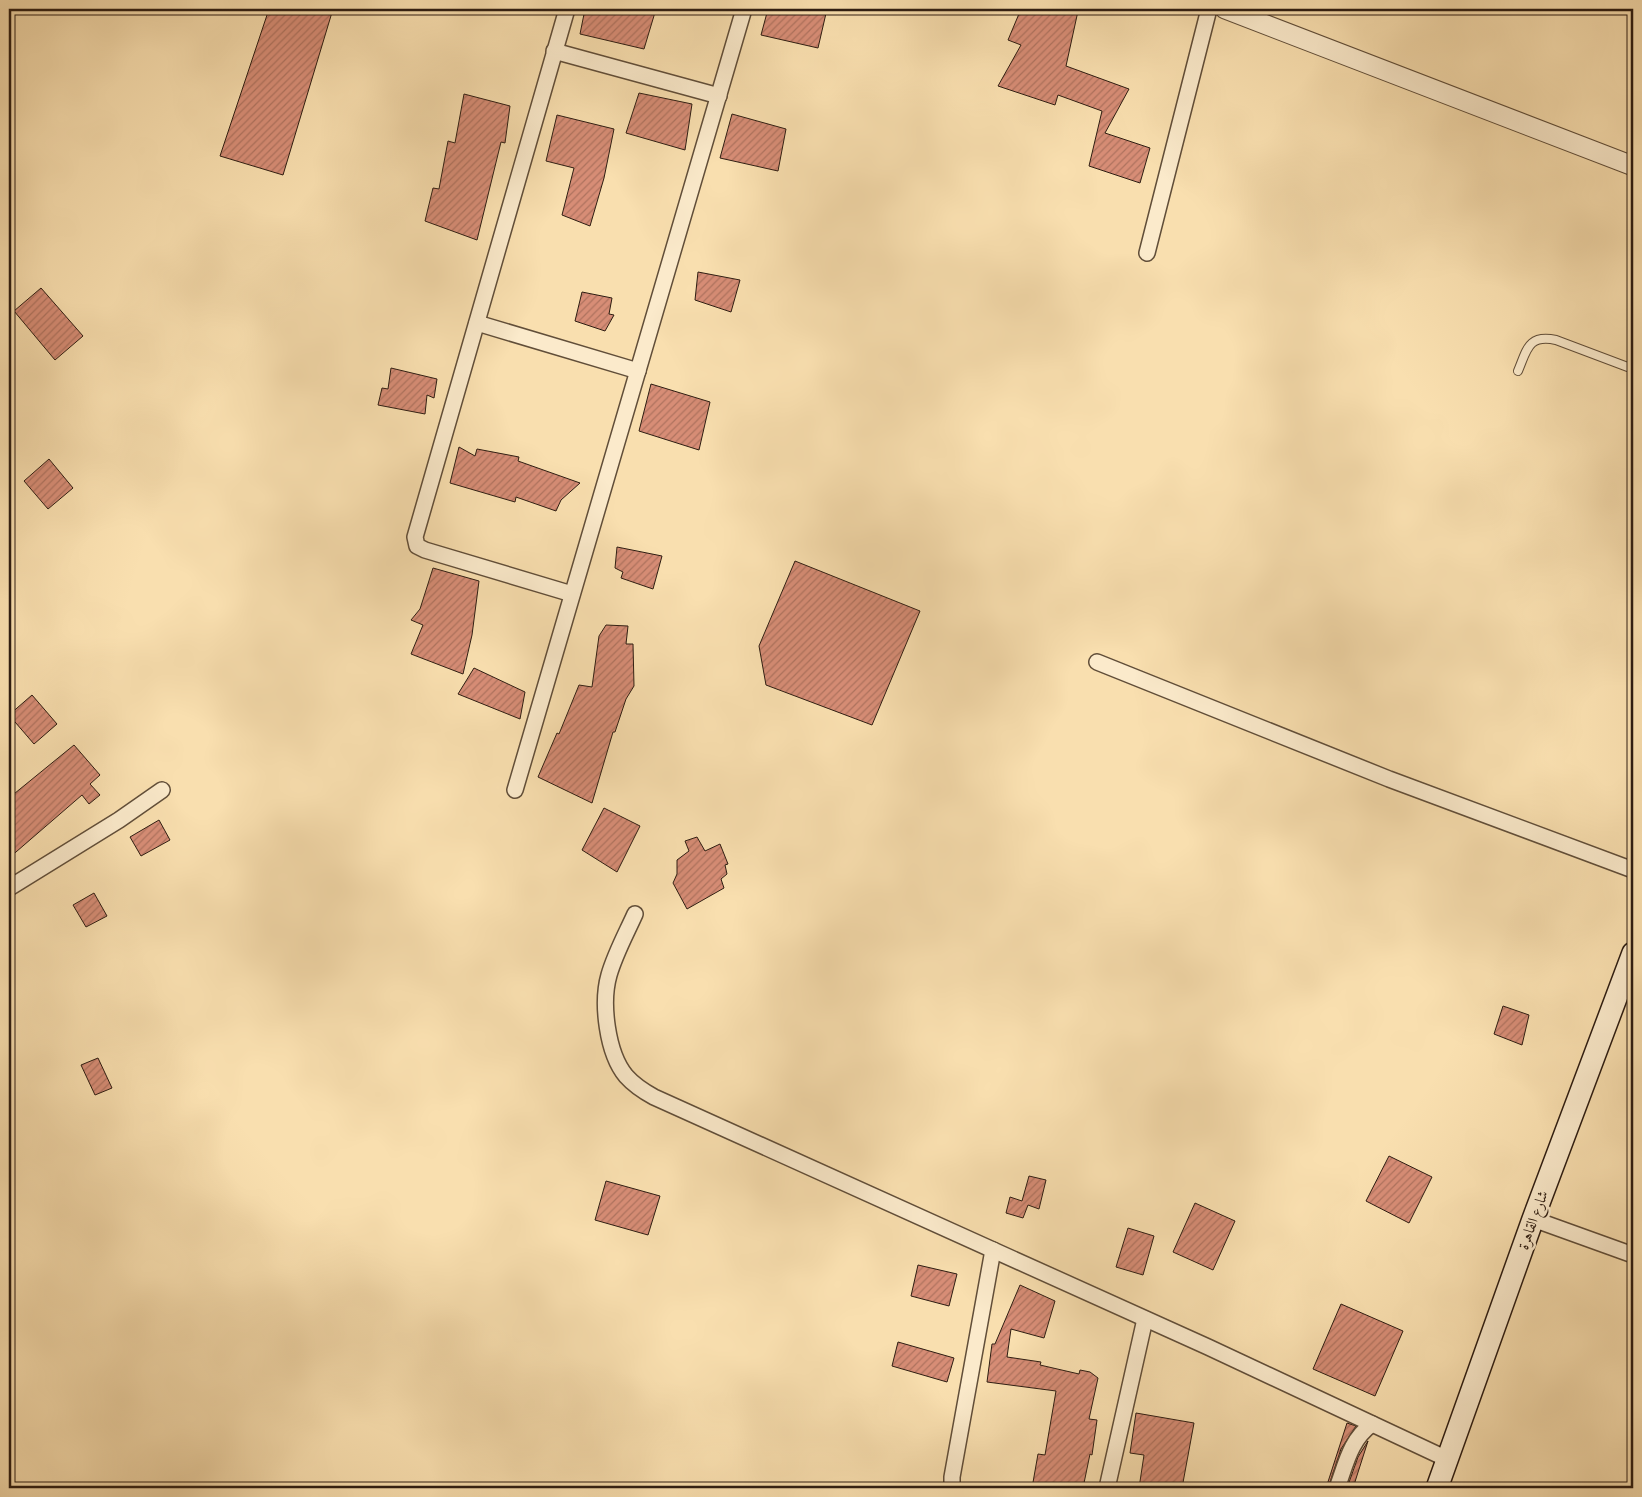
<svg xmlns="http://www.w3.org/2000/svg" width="1642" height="1497" font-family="'IM FELL English',Amiri,serif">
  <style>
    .building { fill: url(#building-hatch); stroke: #2e1d12 }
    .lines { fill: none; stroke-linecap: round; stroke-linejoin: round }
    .service-casing { stroke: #614e39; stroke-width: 10 }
    .minor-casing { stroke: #614e39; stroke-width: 18 }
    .tertiary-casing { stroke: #614e39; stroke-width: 21 }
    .secondary-casing { stroke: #2e1d12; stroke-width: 24 }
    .service { stroke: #fbeacb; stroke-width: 8 }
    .minor { stroke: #fbeacb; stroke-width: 15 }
    .tertiary { stroke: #fbeacb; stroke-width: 19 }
    .secondary { stroke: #fbeacb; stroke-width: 21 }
    .labels { text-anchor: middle; stroke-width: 5; stroke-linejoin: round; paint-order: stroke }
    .street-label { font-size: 15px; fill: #2e1d12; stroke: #fbeacb }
  </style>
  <defs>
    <pattern id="building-hatch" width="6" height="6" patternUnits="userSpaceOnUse" patternTransform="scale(1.25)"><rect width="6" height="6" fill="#d78d76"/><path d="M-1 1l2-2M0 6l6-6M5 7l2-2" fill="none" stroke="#af735f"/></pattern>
  </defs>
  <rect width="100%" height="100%" fill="#f9dfaf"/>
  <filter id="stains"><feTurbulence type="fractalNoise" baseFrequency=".004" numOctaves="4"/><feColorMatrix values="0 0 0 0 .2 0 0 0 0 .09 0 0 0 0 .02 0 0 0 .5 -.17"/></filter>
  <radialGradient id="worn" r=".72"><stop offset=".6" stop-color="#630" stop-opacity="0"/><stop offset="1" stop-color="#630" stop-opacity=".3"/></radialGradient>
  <!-- building -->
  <g class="building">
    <path d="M269,9H333L283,175L220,156Z"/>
    <path d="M585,9H656L644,49L580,34Z"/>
    <path d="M768,9H827L818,48L761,35Z"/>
    <path d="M1021,9H1072L1078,11L1066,66L1129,89L1105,133L1150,148L1140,183L1089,166L1102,111L1058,95L1055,105L998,86L1021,45L1008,40Z"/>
    <path d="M639,93L692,104L685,150L626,133Z"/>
    <path d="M464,94L510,106L505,143L501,142L477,240L425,221L433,188L439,189L448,141L455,143Z"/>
    <path d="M732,114L786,129L778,171L720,158Z"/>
    <path d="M557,115L614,129L604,178L590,226L562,215L574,168L546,161Z"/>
    <path d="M698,272L740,280L731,312L695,300Z"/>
    <path d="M41,288L83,336L55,360L14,311Z"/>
    <path d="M582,292L612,298L609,314L614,315L605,331L575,321Z"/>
    <path d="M391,368L437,379L434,398L427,395L425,414L378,405L382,388L388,389Z"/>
    <path d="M651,384L710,402L699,450L639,431Z"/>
    <path d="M459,447L475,456L477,449L519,457L518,461L580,483L561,500L556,511L516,497L515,502L450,483Z"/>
    <path d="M49,459L73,488L48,509L24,481Z"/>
    <path d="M617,547L662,556L653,589L621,578L623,572L615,568Z"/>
    <path d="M795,561L920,611L872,725L766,685L759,646Z"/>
    <path d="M433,568L479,581L472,635L463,674L411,654L423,625L411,620L420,609Z"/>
    <path d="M606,625L628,626L626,644H633L634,686L626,699L615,732H613L592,803L538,777L557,733L559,734L579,685L592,687L599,636Z"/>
    <path d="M474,668L525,692L520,719L458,694Z"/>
    <path d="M32,695L57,724L34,744L9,715Z"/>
    <path d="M74,745L100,775L90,784L100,795L89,804L82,795L9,858V798Z"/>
    <path d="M604,808L640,826L617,872L582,850Z"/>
    <path d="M159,820L170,840L141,856L130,837Z"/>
    <path d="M697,837L705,851L720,844L728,864L725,865L727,874L721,879L724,888L687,909L673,883L677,874V860L689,851L685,841Z"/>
    <path d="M94,893L107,916L86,927L73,905Z"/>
    <path d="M1503,1006L1529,1015L1522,1045L1494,1034Z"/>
    <path d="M98,1058L112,1088L95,1095L81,1065Z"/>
    <path d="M1389,1156L1432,1177L1409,1223L1366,1201Z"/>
    <path d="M1029,1176L1046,1180L1039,1209L1028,1205L1023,1218L1006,1213L1010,1197L1022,1201Z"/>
    <path d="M606,1181L660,1196L648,1235L595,1220Z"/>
    <path d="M1195,1203L1235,1221L1213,1270L1173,1252Z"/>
    <path d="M1128,1228L1154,1236L1143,1275L1116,1267Z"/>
    <path d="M918,1265L957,1274L949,1306L911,1296Z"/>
    <path d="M1020,1285L1055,1301L1044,1338L1011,1329L1007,1357L1041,1362L1040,1365L1079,1374L1080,1370L1090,1372L1098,1378L1089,1419L1097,1420L1092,1455L1090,1454L1083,1488H1032L1038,1454L1045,1455L1056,1391L987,1382L992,1344H995Z"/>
    <path d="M1341,1304L1403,1331L1375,1396L1313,1369Z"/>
    <path d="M898,1342L954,1358L947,1382L892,1366Z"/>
    <path d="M1136,1413L1194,1423L1182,1488H1139L1144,1455L1130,1453Z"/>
    <path d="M1347,1423L1356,1426L1341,1449L1328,1488H1326Z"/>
    <path d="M1368,1441L1353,1488H1347L1358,1457Z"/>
  </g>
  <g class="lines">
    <!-- service casing -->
    <g class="service-casing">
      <path id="service" d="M1518,371C1527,350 1528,334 1556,340L1633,369"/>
    </g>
    <!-- minor casing -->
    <g class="minor-casing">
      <g id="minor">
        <path d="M567,9L415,537L417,546L425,550L572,594"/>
        <path d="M554,51L719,96"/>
        <path d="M1147,253L1209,9"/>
        <path d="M477,323L638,371"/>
        <path d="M1097,662L1389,779L1633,870"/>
        <path d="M515,790L744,9"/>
        <path d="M9,888L119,820L162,790"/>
        <path d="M635,914C626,934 615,954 609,975C601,1003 607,1053 626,1076C634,1085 643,1091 654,1097L1208,1347L1447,1459"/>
        <path d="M1533,1219L1633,1255"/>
        <path d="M952,1488V1477L993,1250"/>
        <path d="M1107,1488L1145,1319"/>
        <path d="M1337,1488C1346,1464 1350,1440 1372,1424"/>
      </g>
    </g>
    <!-- tertiary casing -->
    <g class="tertiary-casing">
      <path id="tertiary" d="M1225,9L1633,166"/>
    </g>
    <!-- secondary casing -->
    <g class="secondary-casing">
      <path id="secondary" d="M1437,1488L1533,1219L1633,953"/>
    </g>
    <!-- service -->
    <use href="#service" class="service"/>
    <!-- minor -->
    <use href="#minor" class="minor"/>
    <!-- tertiary -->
    <use href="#tertiary" class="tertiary"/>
    <!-- secondary -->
    <use href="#secondary" class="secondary"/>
  </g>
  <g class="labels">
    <!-- street labels -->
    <g class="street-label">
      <text transform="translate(1533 1220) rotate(-70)" y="5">شارع القاهرة</text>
    </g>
  </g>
  <!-- margin -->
  <rect width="1642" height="1497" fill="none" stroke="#f9dfaf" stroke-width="30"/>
  <rect x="10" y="10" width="1622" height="1477" fill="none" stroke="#2e1d12" stroke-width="2.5"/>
  <rect x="15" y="15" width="1612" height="1467" fill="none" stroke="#2e1d12"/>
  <rect width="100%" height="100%" filter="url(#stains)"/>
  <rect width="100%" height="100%" fill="url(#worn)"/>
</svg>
